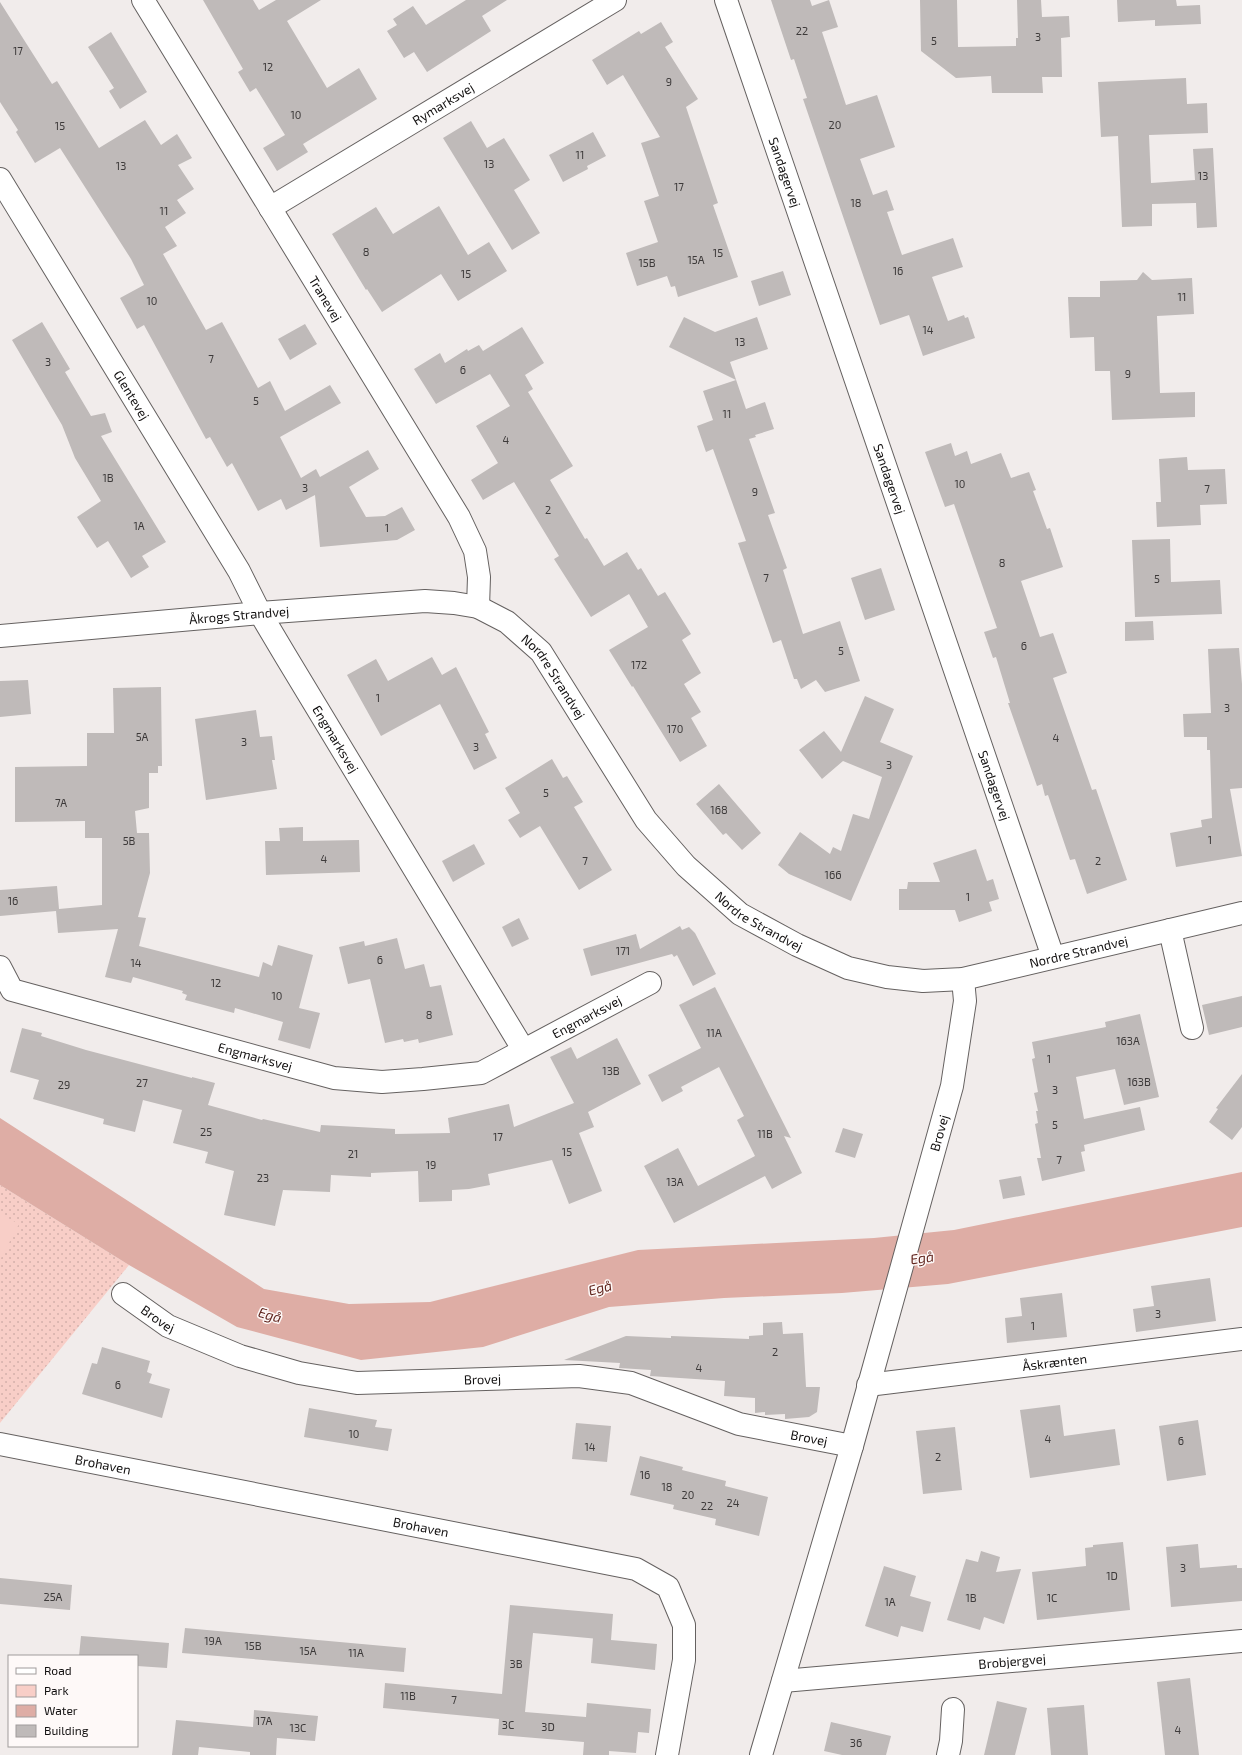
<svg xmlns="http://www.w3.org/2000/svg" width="1242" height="1755" font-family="'Exo 2',sans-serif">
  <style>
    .green { fill: url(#green-dots) }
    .pitch { fill: #f8cec7 }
    .water { fill: #deada5 }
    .building { fill: #bfbab9 }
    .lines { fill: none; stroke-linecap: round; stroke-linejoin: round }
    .minor-casing { stroke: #656160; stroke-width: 24 }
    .minor { stroke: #fff; stroke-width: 22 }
    .labels { text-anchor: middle; stroke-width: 3; stroke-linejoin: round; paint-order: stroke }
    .number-label { font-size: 11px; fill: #3d3a3a }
    .street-label { font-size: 13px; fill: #121010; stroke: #fef9f8 }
    .water-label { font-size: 14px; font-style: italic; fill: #62261f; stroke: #fef9f8 }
  </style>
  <defs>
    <pattern id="green-dots" width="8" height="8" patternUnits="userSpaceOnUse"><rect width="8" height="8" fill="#f8cec7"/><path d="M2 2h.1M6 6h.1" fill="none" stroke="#d4b0aa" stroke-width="1.8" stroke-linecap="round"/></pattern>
  </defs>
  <rect width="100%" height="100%" fill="#f1eceb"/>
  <!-- green -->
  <path class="green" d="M0,1185L129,1265L0,1423Z"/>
  <!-- pitch -->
  <path class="pitch" d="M0,1214L19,1224L0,1260Z"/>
  <!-- water -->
  <path class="water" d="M0,1118L264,1289L349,1304L430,1302L638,1250L874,1238L954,1230L1242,1172V1227L948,1284L842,1293L724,1298L609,1307L483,1347L361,1360L237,1327L129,1265L0,1185Z"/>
  <!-- building -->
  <g class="building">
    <path d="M203,0H253L259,10L276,0H321L287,21L327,88L359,68L377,99L303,144L308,152L277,171L263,148L285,135L256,88L250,92L238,72L243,69Z"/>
    <path d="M466,0H507L482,16L491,31L427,72L414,52L404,58L387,31L397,25L393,19L413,6L426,25Z"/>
    <path d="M771,0H810L812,6L829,0L838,27L822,32L846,105L877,95L895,147L860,159L873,195L887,190L894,210L887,212L902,255L953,238L963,267L932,277L948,321L964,315L965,318L968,317L975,338L923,356L909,315L880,325L803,99L807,98L794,59L791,60Z"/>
    <path d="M920,0H957L958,47L1016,46V38H1018L1017,0H1041L1042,17L1069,16L1070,37L1061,38L1062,77H1042L1043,93H992L991,76L956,78L921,51Z"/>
    <path d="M1117,0H1176L1177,6L1200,5L1201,24L1155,26V20L1118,22Z"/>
    <path d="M0,2L52,84L57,81L99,148L145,120L161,145L177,134L192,158L178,165L194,189L177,200L186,213L165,227L177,246L163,254L206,330L222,322L258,388L270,381L285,411L330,385L341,403L280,437L301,478L316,469L320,477L368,450L379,469L349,487L366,517L385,516L402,507L415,530L397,540L320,547L315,495L286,510L281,499L258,511L232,463L227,467L210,437L206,439L144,325L137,329L120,298L144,285L131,259L60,148L35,163L16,132L18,130L0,102Z"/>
    <path d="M661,22L673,42L665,47L698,99L686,107L718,203L713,205L738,277L678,297L675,286L671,287L667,276L637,286L626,253L658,242L644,201L659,196L641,143L660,137L623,75L607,85L592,60L639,31L641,34Z"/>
    <path d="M111,32L147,92L120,109L109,91L114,88L88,47Z"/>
    <path d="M1186,78L1187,104L1207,103L1208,133L1149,135L1151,183L1195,180L1193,149L1213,148L1217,227L1197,228L1196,203L1152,204V226L1122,227L1118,136L1101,137L1098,82Z"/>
    <path d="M471,121L487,148L504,138L530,180L514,190L540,233L512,250L443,138Z"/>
    <path d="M593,132L606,156L587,166L588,169L563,182L549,155Z"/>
    <path d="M439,206L468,255L489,242L507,271L458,301L441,274L382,312L367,289L366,290L332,234L376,207L393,234Z"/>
    <path d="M783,271L791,295L759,306L751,281Z"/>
    <path d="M1143,272L1152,280L1192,278L1194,314L1157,316L1160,393L1195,392V417L1112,420L1110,371H1095L1094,337L1070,338L1068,297H1100V281L1137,280Z"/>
    <path d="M684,317L715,332L757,317L768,349L730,362L746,409L765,402L774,429L755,435L756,437L749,439L775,513L768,515L787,568L783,570L803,634L840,621L860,681L825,692L816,680L801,689L797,679H794L781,640L773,643L738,543L746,541L713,449L706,452L697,426L713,420L703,391L736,380L669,347Z"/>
    <path d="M42,322L70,369L65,372L91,416L105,413L112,432L101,436L166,542L142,556L149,567L131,578L108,541L97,548L77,517L101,501L75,458L62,425L12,340Z"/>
    <path d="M305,324L317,344L290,360L278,339Z"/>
    <path d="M522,327L544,363L525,375L533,389L528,392L573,466L550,480L585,539L587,538L604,566L627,552L638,570L641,568L658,596L665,592L691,634L682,640L701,673L684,684L701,712L691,718L707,746L680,762L633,686L632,687L609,650L648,627L629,594L591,617L554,559L559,556L514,482L483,500L471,480L498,463L476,426L510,406L490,374L436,404L414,369L440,353L445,363L467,349L468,351L479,345L483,351Z"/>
    <path d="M951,443L955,456L967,451L971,464L1001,453L1011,478L1029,472L1036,490L1033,491L1047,529L1050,528L1063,567L1021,581L1040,637L1053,633L1067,673L1053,678L1092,790L1096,789L1127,880L1087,894L1075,859L1070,860L1048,795L1045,796L1042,784L1037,786L1008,703H1010L996,657L993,658L984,632L997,628L954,504L945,507L925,452Z"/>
    <path d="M1187,457L1188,470L1225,469L1227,504L1200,505L1201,525L1157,527L1156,502H1161L1159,459Z"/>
    <path d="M1170,539L1171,582L1220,580L1222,614L1135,617L1132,540Z"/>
    <path d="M881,568L895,610L865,620L851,578Z"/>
    <path d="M1153,621L1154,640L1125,641V622Z"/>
    <path d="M1239,648L1242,684V788L1230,789L1242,856L1176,867L1170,833L1202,827L1201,820L1212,818L1210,750H1207V737H1184L1183,714L1211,713L1208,649Z"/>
    <path d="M432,657L442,675L456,667L489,732L485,734L497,758L474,770L440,704L381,736L347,675L376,659L388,681Z"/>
    <path d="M28,680L31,714L0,717V681Z"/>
    <path d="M161,687L162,766H158V773H149V808L135,811L137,833H149L150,873L138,917L146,918L139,946L259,977L263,962L272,966L278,945L313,955L299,1008L320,1013L310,1049L278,1040L283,1022L235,1008L234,1013L185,1000L187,995L182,993L183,991L133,977L131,983L105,977L118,929L58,933L56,911L0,916V890L57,886L59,909L102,905V838H85V821L15,822V767L87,766V733H114L113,688Z"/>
    <path d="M865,696L894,709L880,742L913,756L851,901L789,874L778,865L800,832L830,854L833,847L841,851L853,814L869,819L882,777L843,761L822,779L799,750L824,731L841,752Z"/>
    <path d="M256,710L260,737L272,736L275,760H272L277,789L206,800L195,719Z"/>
    <path d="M552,759L563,778L567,776L583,802L574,807L612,870L579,890L540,826L520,838L508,820L520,813L505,788Z"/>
    <path d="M719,784L761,833L742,850L726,833L723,835L696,804Z"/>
    <path d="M303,827V841L359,840L360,872L266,875L265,841H280L279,828Z"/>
    <path d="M474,844L485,864L453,882L442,861Z"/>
    <path d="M976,849L987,881L993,879L999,899L989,902L992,911L959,922L955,910H899V889H907L908,882H940L933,863Z"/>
    <path d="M519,918L529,939L512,947L502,927Z"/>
    <path d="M680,926L682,930L689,927L695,933L716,974L693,986L677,955L674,957L672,954L591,976L583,949L636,934L640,949Z"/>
    <path d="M397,938L405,969L424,964L430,987L441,985L453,1035L419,1043L418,1039L404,1042L403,1039L385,1043L370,979L348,984L339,947L364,941L365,946Z"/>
    <path d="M715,987L791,1138L784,1136L802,1173L772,1189L765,1176L674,1223L644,1166L678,1148L698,1186L755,1156L737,1120L744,1116L719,1067L681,1087L683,1091L662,1102L648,1075L701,1048L679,1005Z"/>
    <path d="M1242,996V1027L1209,1035L1202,1005Z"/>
    <path d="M1140,1014L1159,1097L1124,1105L1115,1069L1076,1077L1084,1119L1140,1107L1145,1130L1084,1145L1085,1151L1081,1152L1085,1171L1042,1181L1037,1158H1041L1035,1124L1038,1123L1036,1111H1038L1034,1093L1038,1092L1032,1059L1035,1058L1032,1042L1106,1027L1105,1022Z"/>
    <path d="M22,1028L42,1033L41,1036L86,1050L192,1078V1077L215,1083L208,1105L262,1120L263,1119L320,1132L321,1125L395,1129V1134L450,1133L448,1118L509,1104L514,1127L574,1103L550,1057L571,1047L577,1059L617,1038L641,1084L588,1112L594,1127L579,1133L602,1191L569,1204L552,1160L488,1174L490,1185L469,1189L452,1190V1201L419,1202L418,1171L371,1173V1177L331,1175L330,1192L283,1190L275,1226L224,1215L234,1171L205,1163L208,1152L173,1143L182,1110L143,1100L135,1132L103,1124L104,1119L33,1099L39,1080L10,1072Z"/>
    <path d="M1242,1074V1127L1232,1140L1209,1122L1218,1109L1216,1108Z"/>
    <path d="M843,1128L863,1134L855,1158L835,1152Z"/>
    <path d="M1021,1176L1025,1195L1003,1199L999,1180Z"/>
    <path d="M1210,1278L1216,1321L1136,1332L1133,1309L1154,1306L1151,1286Z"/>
    <path d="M1062,1293L1067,1337L1007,1343L1005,1318L1022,1316L1020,1298Z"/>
    <path d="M782,1322L783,1334L803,1333L806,1387H820L817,1412L809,1417L785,1419V1414L765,1415V1412L755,1413V1398L724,1396L725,1381L650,1376L651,1370L619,1368L620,1363L564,1360L626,1336L671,1338V1336L749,1339V1336L763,1335V1323Z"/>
    <path d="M102,1347L150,1361L147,1372L152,1374L149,1383L170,1389L162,1418L82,1394L92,1363L97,1364Z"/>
    <path d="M1060,1405L1064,1436L1115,1429L1120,1465L1030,1478L1020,1410Z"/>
    <path d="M309,1408L377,1420L375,1427L392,1429L388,1451L304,1437Z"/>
    <path d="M1198,1420L1206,1475L1167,1481L1159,1426Z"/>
    <path d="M576,1423L611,1426L607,1462L572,1459Z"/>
    <path d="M955,1427L962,1490L923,1494L916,1431Z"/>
    <path d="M640,1456L683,1467L682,1470L726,1481L725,1486L768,1497L759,1536L715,1525L716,1519L673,1509L674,1505L630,1495Z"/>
    <path d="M1123,1542L1130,1610L1037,1620L1032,1572L1086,1566L1085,1548L1093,1547V1545Z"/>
    <path d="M1198,1544L1200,1568L1237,1565V1568H1242V1601L1171,1607L1166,1547Z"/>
    <path d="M981,1551L1000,1557L996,1572L1021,1569L1004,1624L984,1617L980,1630L947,1620L966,1559L978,1562Z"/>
    <path d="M884,1566L916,1576L910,1596L931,1602L923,1632L901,1626L898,1637L865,1626Z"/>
    <path d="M0,1578L72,1585L70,1610L0,1604Z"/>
    <path d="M510,1605L613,1614L611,1640L657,1644L655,1670L591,1663L593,1638L599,1639L533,1633L525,1712L586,1717L587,1703L651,1709L649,1733L638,1732L636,1753L609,1751V1755H583L584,1742L498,1735L499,1719L383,1708L385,1683L502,1694Z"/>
    <path d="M185,1628L406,1648L404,1672L182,1653Z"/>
    <path d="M81,1636L169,1643L167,1668L137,1666V1656H79Z"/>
    <path d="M1190,1678L1199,1755H1165L1157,1682Z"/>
    <path d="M997,1701L1027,1708L1015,1755H984Z"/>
    <path d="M1084,1705L1088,1755H1051L1047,1708Z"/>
    <path d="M254,1710L318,1716L315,1741L277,1738L276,1755H250V1752L199,1747L198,1755H172L176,1720L253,1727Z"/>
    <path d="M831,1722L891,1736L886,1755H842L824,1751Z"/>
  </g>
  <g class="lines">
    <!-- minor casing -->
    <g class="minor-casing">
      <g id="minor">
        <path id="s1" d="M143,0L459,517L475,551L479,577L478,607"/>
        <path id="s2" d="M726,0L1053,957"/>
        <path id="s3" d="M0,179L239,571L260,613L285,655L523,1049"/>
        <path id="s4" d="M270,208L615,0"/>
        <path id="s5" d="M0,636L260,613L425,601L454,603L478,607L507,622L541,652L646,820L686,866L740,914L797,945L848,968L887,977L923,981L963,979L1242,913"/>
        <path d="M1170,930L1192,1028"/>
        <path id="s6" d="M0,967L12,990L334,1078L382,1082L423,1079L481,1073L650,983"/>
        <path id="s7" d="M123,1294L168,1326L240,1356L299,1373L357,1383L579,1376L631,1383L739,1424L852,1446"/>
        <path id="s8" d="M868,1385L1242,1339"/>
        <path id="s9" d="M0,1444L636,1569L668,1587L684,1625V1660L667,1755"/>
        <path id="s10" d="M783,1681L1242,1641"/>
        <path id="s11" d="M761,1755L852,1446L952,1086L965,1001L963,979"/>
        <path d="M948,1755L951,1741L953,1709"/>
      </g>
    </g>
    <!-- minor -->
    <use href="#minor" class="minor"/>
  </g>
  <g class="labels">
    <!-- number labels -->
    <g class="number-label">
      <text x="802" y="35">22</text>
      <text x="1038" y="41">3</text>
      <text x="934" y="45">5</text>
      <text x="18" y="55">17</text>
      <text x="268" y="71">12</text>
      <text x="669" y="86">9</text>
      <text x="296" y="119">10</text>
      <text x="835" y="129">20</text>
      <text x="60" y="130">15</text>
      <text x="580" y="159">11</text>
      <text x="489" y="168">13</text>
      <text x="121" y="170">13</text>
      <text x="1203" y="180">13</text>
      <text x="679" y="191">17</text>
      <text x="856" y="207">18</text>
      <text x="164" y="215">11</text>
      <text x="366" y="256">8</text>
      <text x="718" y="257">15</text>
      <text x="696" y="264">15A</text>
      <text x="647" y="267">15B</text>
      <text x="898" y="275">16</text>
      <text x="466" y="278">15</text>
      <text x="1182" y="301">11</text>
      <text x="152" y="305">10</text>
      <text x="928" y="334">14</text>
      <text x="740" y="346">13</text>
      <text x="211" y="363">7</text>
      <text x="48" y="366">3</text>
      <text x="463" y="374">6</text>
      <text x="1128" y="378">9</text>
      <text x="256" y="405">5</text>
      <text x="727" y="418">11</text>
      <text x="506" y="444">4</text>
      <text x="108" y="482">1B</text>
      <text x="960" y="488">10</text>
      <text x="305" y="492">3</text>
      <text x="1207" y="493">7</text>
      <text x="755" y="496">9</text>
      <text x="548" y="514">2</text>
      <text x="139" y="530">1A</text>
      <text x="387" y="532">1</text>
      <text x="1002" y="567">8</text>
      <text x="766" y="582">7</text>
      <text x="1157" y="583">5</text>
      <text x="1024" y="650">6</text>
      <text x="841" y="655">5</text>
      <text x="639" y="669">172</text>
      <text x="378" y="702">1</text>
      <text x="1227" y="712">3</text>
      <text x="675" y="733">170</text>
      <text x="142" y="741">5A</text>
      <text x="1056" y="742">4</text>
      <text x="244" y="746">3</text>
      <text x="476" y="751">3</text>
      <text x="889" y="769">3</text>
      <text x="546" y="797">5</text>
      <text x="61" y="807">7A</text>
      <text x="719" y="814">168</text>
      <text x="1210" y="844">1</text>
      <text x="129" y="845">5B</text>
      <text x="324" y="863">4</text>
      <text x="585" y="865">7</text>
      <text x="1098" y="865">2</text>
      <text x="833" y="879">166</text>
      <text x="968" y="901">1</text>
      <text x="13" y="905">16</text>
      <text x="623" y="955">171</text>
      <text x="380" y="964">6</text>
      <text x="136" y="967">14</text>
      <text x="216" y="987">12</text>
      <text x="277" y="1000">10</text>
      <text x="429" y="1019">8</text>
      <text x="714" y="1037">11A</text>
      <text x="1128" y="1045">163A</text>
      <text x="1049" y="1063">1</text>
      <text x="611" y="1075">13B</text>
      <text x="1139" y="1086">163B</text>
      <text x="142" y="1087">27</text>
      <text x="64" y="1089">29</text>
      <text x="1055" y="1094">3</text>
      <text x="1055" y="1129">5</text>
      <text x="206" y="1136">25</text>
      <text x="765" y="1138">11B</text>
      <text x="498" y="1141">17</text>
      <text x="567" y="1156">15</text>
      <text x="353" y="1158">21</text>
      <text x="1059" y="1164">7</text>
      <text x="431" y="1169">19</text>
      <text x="263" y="1182">23</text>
      <text x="675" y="1186">13A</text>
      <text x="1158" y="1318">3</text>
      <text x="1033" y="1330">1</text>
      <text x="775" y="1356">2</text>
      <text x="699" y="1372">4</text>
      <text x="118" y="1389">6</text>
      <text x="354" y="1438">10</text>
      <text x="1048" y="1443">4</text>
      <text x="1181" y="1445">6</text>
      <text x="590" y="1451">14</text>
      <text x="938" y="1461">2</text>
      <text x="645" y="1479">16</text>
      <text x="667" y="1491">18</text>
      <text x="688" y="1499">20</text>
      <text x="733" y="1507">24</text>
      <text x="707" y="1510">22</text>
      <text x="1183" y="1572">3</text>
      <text x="1112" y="1580">1D</text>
      <text x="53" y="1601">25A</text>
      <text x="971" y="1602">1B</text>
      <text x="1052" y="1602">1C</text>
      <text x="890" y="1606">1A</text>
      <text x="213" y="1645">19A</text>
      <text x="253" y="1650">15B</text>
      <text x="308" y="1655">15A</text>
      <text x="356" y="1657">11A</text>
      <text x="516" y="1668">3B</text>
      <text x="408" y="1700">11B</text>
      <text x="454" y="1704">7</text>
      <text x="264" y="1725">17A</text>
      <text x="508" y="1729">3C</text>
      <text x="548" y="1731">3D</text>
      <text x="298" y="1732">13C</text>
      <text x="1178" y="1734">4</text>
      <text x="856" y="1747">36</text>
    </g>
    <!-- street labels -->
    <g class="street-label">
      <text dy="5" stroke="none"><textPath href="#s4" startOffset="202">Rymarksvej</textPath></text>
      <text dy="5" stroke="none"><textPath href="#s2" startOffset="182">Sandagervej</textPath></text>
      <text dy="5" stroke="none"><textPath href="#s1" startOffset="350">Tranevej</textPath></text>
      <text dy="5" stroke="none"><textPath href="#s3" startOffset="253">Glentevej</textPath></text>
      <text dy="5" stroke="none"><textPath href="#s2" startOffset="506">Sandagervej</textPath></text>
      <text dy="5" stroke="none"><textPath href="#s5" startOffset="240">Åkrogs Strandvej</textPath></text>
      <text dy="5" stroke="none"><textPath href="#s5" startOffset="585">Nordre Strandvej</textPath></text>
      <text dy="5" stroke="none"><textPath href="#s3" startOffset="653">Engmarksvej</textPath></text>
      <text dy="5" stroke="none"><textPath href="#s2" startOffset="830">Sandagervej</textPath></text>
      <text dy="5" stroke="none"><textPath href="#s5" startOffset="909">Nordre Strandvej</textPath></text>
      <text dy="5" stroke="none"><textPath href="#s5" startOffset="1245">Nordre Strandvej</textPath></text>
      <text dy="5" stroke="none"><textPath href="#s6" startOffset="627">Engmarksvej</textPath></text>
      <text dy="5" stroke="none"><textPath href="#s6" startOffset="278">Engmarksvej</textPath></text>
      <text dy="5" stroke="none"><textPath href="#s11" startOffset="647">Brovej</textPath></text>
      <text dy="5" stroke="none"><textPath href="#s7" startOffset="43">Brovej</textPath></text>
      <text dy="5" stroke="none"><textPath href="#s8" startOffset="188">Åskrænten</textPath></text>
      <text dy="5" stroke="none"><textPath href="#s7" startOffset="379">Brovej</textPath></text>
      <text dy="5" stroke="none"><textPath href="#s7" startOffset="715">Brovej</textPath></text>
      <text dy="5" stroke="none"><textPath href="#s9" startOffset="105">Brohaven</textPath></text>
      <text dy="5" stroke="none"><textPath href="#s9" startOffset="429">Brohaven</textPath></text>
      <text dy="5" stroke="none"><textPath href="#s10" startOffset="230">Brobjergvej</textPath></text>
    </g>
    <!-- water labels -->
    <g class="water-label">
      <text transform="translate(922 1258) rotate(-8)" y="5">Egå</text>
      <text transform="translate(600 1288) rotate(-14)" y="5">Egå</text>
      <text transform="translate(270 1315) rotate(16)" y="5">Egå</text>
    </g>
  </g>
  <!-- legend -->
  <rect x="8" y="1655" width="130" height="92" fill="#fef9f8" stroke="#a09c9b"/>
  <rect x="16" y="1668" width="20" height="6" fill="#ffffff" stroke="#a09c9b"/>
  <text x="44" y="1675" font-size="12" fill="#121010">Road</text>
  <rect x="16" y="1685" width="20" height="12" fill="#f8cec7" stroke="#a09c9b"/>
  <text x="44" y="1695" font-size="12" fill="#121010">Park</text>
  <rect x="16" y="1705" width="20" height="12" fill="#deada5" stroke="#a09c9b"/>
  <text x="44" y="1715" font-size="12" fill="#121010">Water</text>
  <rect x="16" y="1725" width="20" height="12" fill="#bfbab9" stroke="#a09c9b"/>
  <text x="44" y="1735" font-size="12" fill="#121010">Building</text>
</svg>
